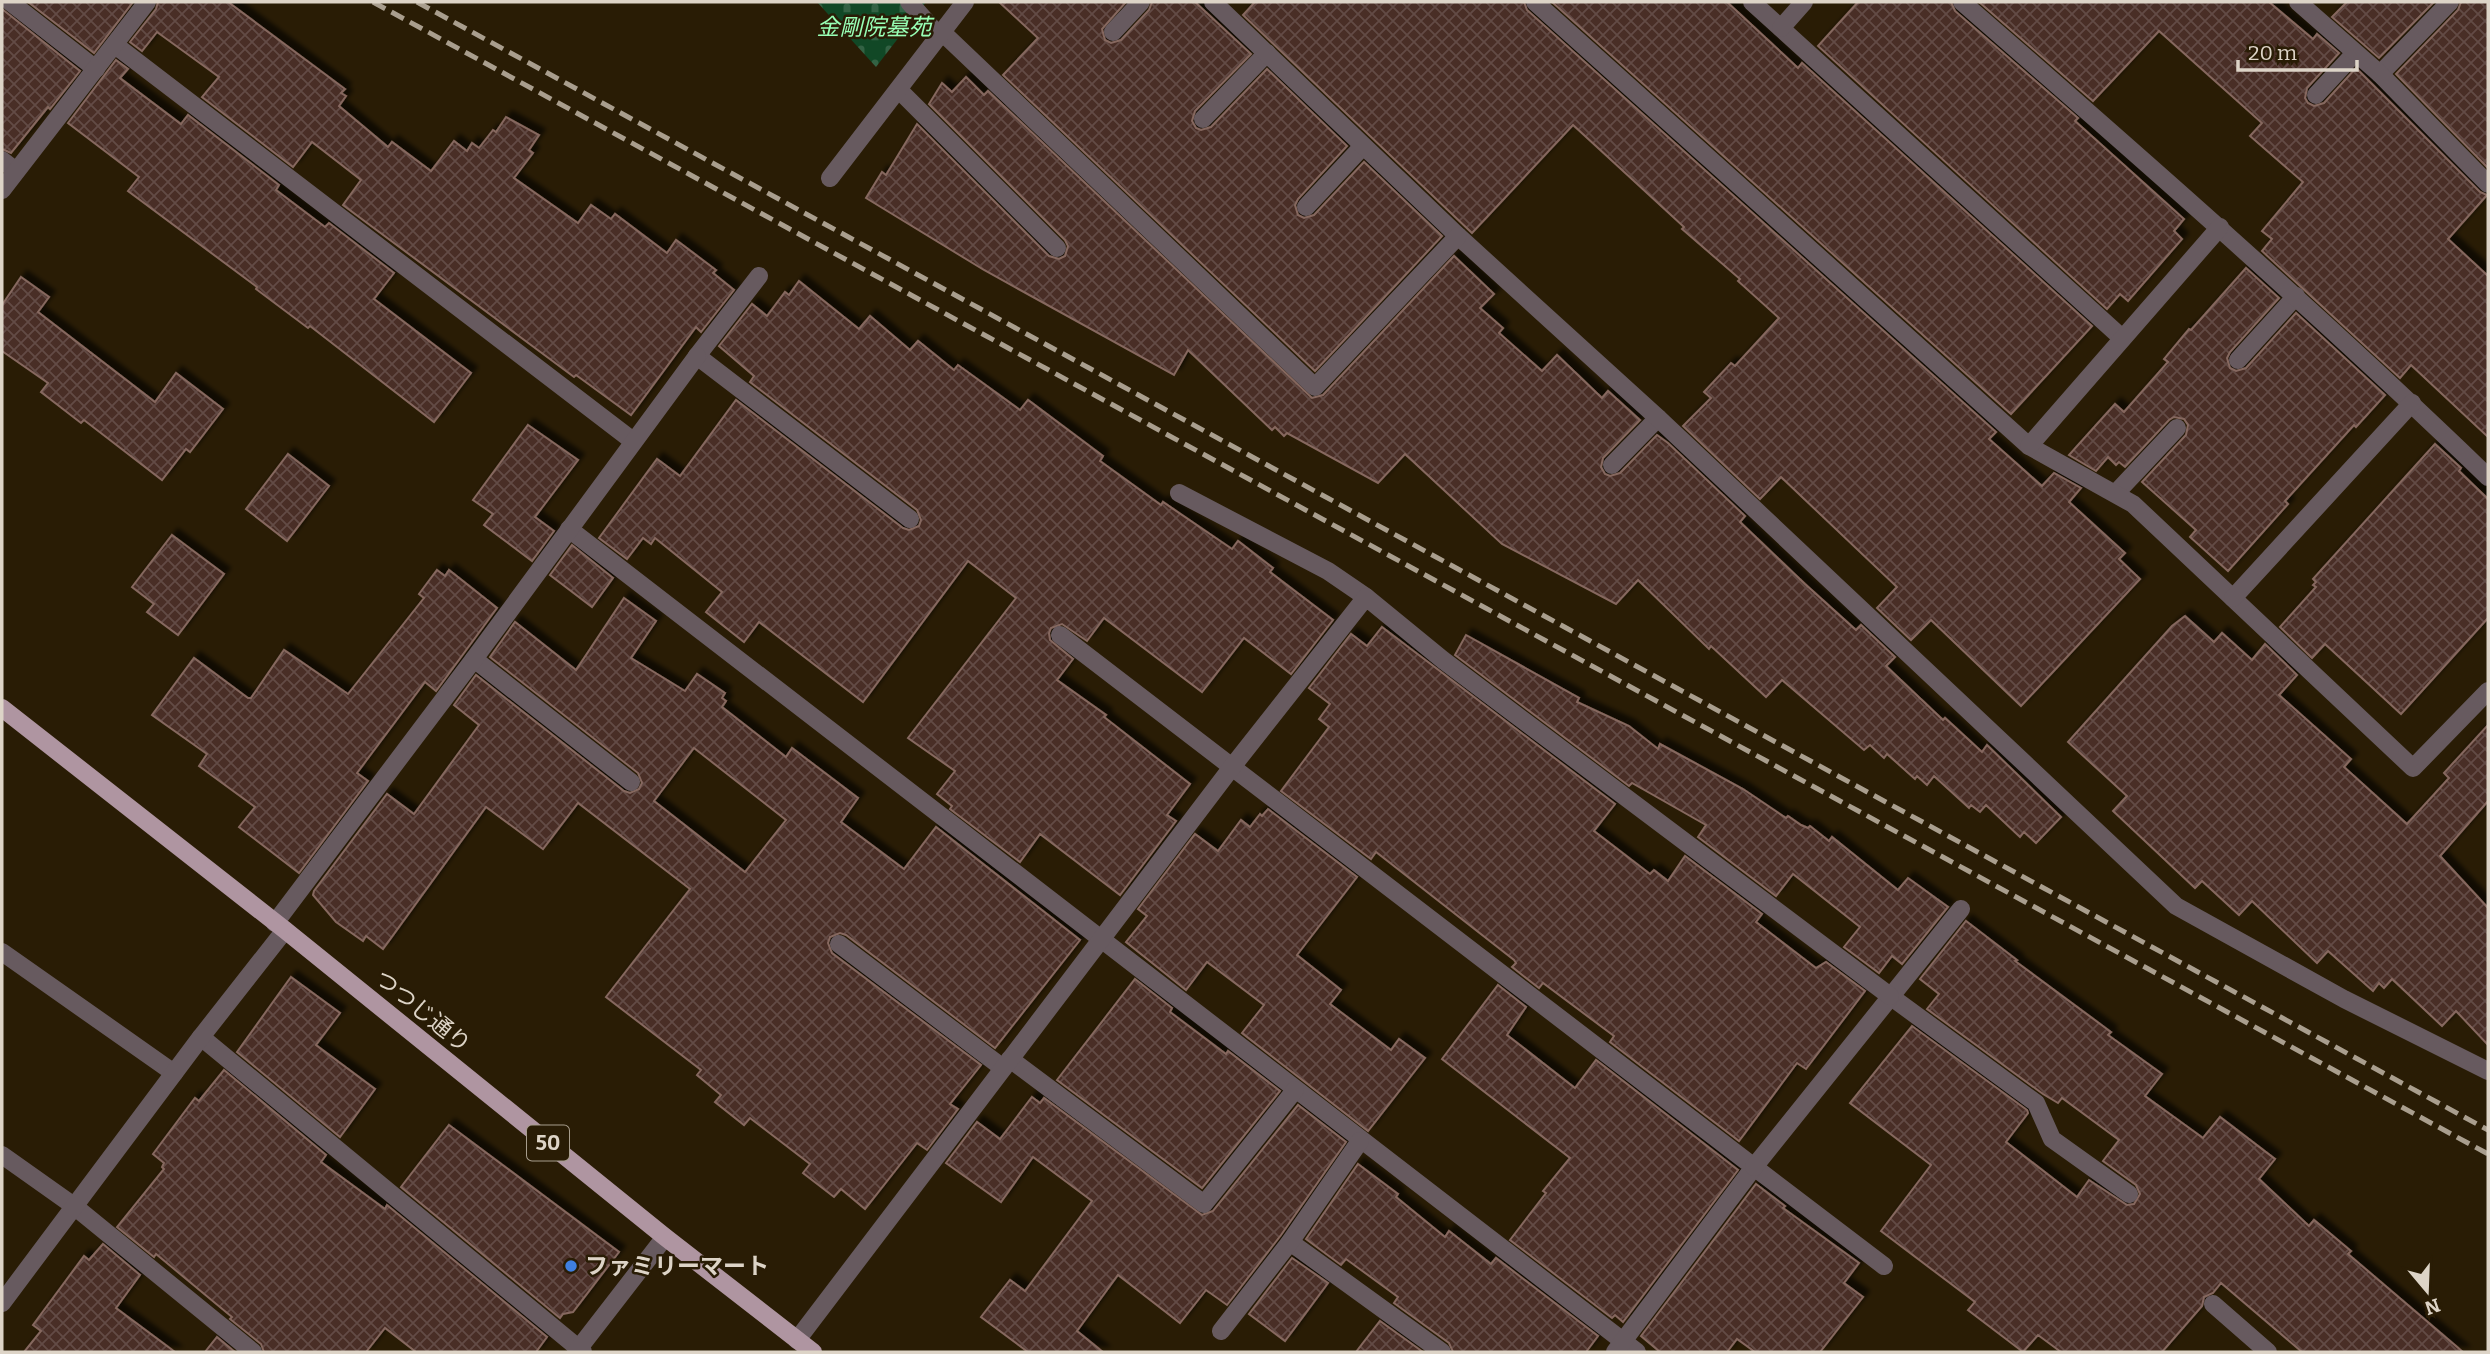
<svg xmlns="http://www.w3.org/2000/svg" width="2490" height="1354" font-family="Bitter,'Noto Sans JP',serif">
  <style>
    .cemetery { fill: url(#cemetery-stones) }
    .building { fill: url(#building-cross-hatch); stroke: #86685f; stroke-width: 2; fill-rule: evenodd; filter: url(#shadow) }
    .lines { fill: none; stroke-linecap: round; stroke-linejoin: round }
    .service { stroke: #675a5f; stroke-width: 18 }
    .minor { stroke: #675a5f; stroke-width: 18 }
    .tertiary { stroke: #675a5f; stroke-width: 18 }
    .primary { stroke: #af95a1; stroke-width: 18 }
    .rail { stroke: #a99e8e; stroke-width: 5; stroke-dasharray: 14 7; stroke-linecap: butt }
    .shop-dot { fill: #3f7fe0; stroke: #291c05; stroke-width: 2.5 }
    .labels { text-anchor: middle; stroke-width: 5; stroke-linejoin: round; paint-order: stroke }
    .shield { fill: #291c05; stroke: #a79d8d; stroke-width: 2 }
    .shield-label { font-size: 21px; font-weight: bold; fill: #ddd4c7 }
    .park-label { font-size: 23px; font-style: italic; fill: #98ffb5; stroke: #291c05 }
    .street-label { font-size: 23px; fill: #ddd4c7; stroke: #291c05 }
    .poi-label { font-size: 23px; font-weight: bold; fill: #ddd4c7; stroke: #291c05; text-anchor: start }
  </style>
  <defs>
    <pattern id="cemetery-stones" width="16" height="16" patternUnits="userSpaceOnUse" patternTransform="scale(1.75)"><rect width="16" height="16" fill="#114826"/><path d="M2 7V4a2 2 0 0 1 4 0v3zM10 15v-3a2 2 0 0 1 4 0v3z" fill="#336244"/></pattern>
    <pattern id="building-cross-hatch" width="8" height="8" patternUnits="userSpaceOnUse" patternTransform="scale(1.75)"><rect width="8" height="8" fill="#482e26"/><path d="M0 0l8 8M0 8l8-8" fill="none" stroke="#624b44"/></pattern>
    <filter id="shadow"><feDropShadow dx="6" dy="-6" stdDeviation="2" flood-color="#0009"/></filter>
  </defs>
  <rect width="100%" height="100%" fill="#291c05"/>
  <!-- cemetery -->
  <path class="cemetery" d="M817,2H926L876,67Z"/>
  <!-- building -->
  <g class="building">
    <path d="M28,2H133L94,53Z"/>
    <path d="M158,2H228L345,89L341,93L346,96L339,106L388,147L392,142L431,171L454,141L467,151L472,143L479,148L493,130L496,132L506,117L539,135L529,150L533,153L514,178L578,223L591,205L611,219L615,214L667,253L676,240L716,270L713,273L734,290L701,332L696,327L631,415L576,375L574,377L343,205L361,180L312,142L293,167L202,97L219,77L157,32L142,51L130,42L156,9Z"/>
    <path d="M999,2H1126L1102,29L1105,40L1111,43L1121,40L1149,10L1152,2H1195L1251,54L1195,111L1192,121L1196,128L1201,130L1211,127L1267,69L1347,146L1298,199L1295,205L1298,215L1304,218L1314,215L1364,162L1442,236L1315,371L1003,75L1038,38Z"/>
    <path d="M1255,2H1524L1527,10L1996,432L1989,439L2042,486L2054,473L2081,488L2069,502L2125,553L2119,559L2140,579L2021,706L1931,620L1911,640L1877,608L1897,587L1781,477L1760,499L1683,426L1711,398L1704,392L1731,363L1735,366L1779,318L1738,281L1740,279L1682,229L1684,227L1573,125L1472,233L1243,15Z"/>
    <path d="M1552,2H1727L1798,68L1802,63L2092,326L2011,414Z"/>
    <path d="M1858,2H1951L1955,11L2078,118L2075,121L2184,219L2174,231L2182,239L2128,301L2120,294L2107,309L1818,46Z"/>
    <path d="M1979,2H2269L2313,39L2317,34L2339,53L2307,88L2305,98L2308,103L2314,106L2324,103L2356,68L2480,192L2487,195L2448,239L2488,276V437L2411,365L2400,378L2262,251L2272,239L2262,231L2303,182L2250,136L2262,123L2159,31L2093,101Z"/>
    <path d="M2347,2H2434L2379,58L2332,17Z"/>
    <path d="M2461,2H2488V168L2396,74L2458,10Z"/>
    <path d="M2,9L80,71L50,109L48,107L11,153L2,149Z"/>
    <path d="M116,60L128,69L120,78L181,124L188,115L279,185L276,190L325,227L329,223L394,273L374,299L471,373L434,422L310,326L308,328L256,289L257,287L128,191L139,177L68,123Z"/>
    <path d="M966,77L984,95L988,91L1312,398L1323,395L1454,256L1494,294L1480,308L1503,328L1499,333L1542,371L1557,355L1602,398L1608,391L1640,420L1603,458L1601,467L1605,474L1610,476L1620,473L1657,435L1668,443L1745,516L1740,522L1805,584L1856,630L1861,625L1895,657L1886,666L1943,720L1945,718L1982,752L1987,745L2061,817L2036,843L2024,832L2020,837L1986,805L1980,812L1971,805L1969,808L1934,776L1927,785L1917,776L1915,779L1887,754L1884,758L1870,745L1864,750L1782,680L1766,697L1711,646L1709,649L1638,580L1616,604L1502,544L1405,454L1378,483L1287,433L1284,436L1275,427L1272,430L1188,350L1174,375L984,270L866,198L882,172L886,175L917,124L1049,256L1059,259L1065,256L1068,246L1065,240L929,104L942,83L952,92Z"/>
    <path d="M2246,268L2279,298L2230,352L2227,358L2230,368L2236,371L2246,368L2296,313L2385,395L2356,427L2354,425L2285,501L2288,504L2228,571L2190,537L2196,530L2142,482L2186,435L2188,425L2184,419L2174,417L2169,420L2125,467L2119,462L2116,465L2108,457L2096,471L2069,455L2115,404L2124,412L2168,362L2164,359L2189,329L2191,330Z"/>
    <path d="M21,277L49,297L38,312L155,402L176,373L223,409L190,452L186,449L162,480L84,420L81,423L41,392L48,383L2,351V305Z"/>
    <path d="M799,281L859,329L870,316L910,350L918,341L954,370L958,365L1020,410L1028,400L1103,456L1100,461L1161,505L1163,502L1232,549L1238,541L1273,568L1270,572L1333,620L1291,674L1244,638L1202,692L1104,618L1087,641L1062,624L1051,628L1049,633L1050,640L1073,659L1057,680L1106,715L1104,717L1190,784L1167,815L1176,821L1120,895L1040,834L1020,862L950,809L952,806L937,794L955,771L908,738L1016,598L968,561L863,702L759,622L744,642L706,612L722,592L655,538L651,544L643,538L627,559L599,538L657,459L680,476L736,400L903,528L909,530L919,526L921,520L917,510L750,382L754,376L719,346L752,304L767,316L785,292L789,295Z"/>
    <path d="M528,425L578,460L535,517L554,531L532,561L484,525L493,514L473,500Z"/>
    <path d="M2435,444L2461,468L2459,471L2488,499V618L2401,714L2325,644L2312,658L2280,627L2316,587L2313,585L2316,582L2313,579Z"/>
    <path d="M288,454L329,486L287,541L246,509Z"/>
    <path d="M172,535L224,574L178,635L147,612L154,604L132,587Z"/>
    <path d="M572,545L613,578L592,607L550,575Z"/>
    <path d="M437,570L445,576L449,570L497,608L436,691L425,682L357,773L368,781L299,873L239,827L255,807L199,766L207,754L152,715L194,658L248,698H251L284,650L348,694L424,598L419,594Z"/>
    <path d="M624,598L656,621L631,658L685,691L697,674L725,693L722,698L726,701L722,707L786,757L792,748L858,798L841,822L904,869L936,827L1080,940L995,1048L846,935L840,933L830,937L828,943L832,953L981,1065L950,1104L958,1109L927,1150L917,1143L865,1209L841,1189L834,1197L803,1173L810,1164L750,1118L744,1125L715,1102L721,1095L697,1075L701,1070L606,997L690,889L578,803L543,849L486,807L383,949L366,936L363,941L336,922L313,895L314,891L387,794L414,814L479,725L454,705L476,675L624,791L630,793L639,789L642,783L638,773L490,657L515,622L576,670ZM694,748L786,820L745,872L654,801Z"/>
    <path d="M2185,616L2214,642L2222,633L2252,660L2265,644L2297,675L2279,695L2351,759L2344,767L2407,824L2449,778L2444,773L2488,725V801L2440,856L2488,908V1045L2456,1011L2442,1026L2392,979L2384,988L2379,983L2373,991L2328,951L2317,963L2252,901L2239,915L2202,881L2195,888L2113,811L2127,796L2068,742L2172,626Z"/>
    <path d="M1382,627L1615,804L1594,831L1650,874L1654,870L1668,881L1685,856L1762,914L1756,922L1816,968L1826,962L1865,991L1806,1069L1797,1063L1739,1141L1610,1042L1614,1036L1543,983L1539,988L1512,967L1516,963L1514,960L1376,852L1371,859L1281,791L1329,727L1319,719L1330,704L1309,688L1351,634L1367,646Z"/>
    <path d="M1466,635L1579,698L1577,702L1629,726L1658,749L1660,744L1743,789L1786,818L1788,816L1801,825L1808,828L1810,826L1829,841L1832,837L1898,890L1908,878L1948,907L1902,964L1892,956L1879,973L1844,947L1860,927L1793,874L1776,896L1698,837L1706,825L1632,783L1629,786L1455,655Z"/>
    <path d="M1268,809L1357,877L1297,955L1341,990L1330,1004L1391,1050L1399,1039L1425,1058L1368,1131L1242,1033L1264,1005L1207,962L1186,990L1126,942L1147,916L1138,909L1195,834L1218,851L1241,820L1250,827L1260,814L1262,816Z"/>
    <path d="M1966,921L2017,960L2015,961L2111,1032L2108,1035L2162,1074L2145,1096L2203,1138L2220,1117L2275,1159L2259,1179L2309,1226L2314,1220L2351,1251L2348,1254L2463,1352H2302L2221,1283L2213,1293L2204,1297L2202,1306L2162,1352H2061L2038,1335L2023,1352L1968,1310L1975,1302L1881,1231L1931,1165L1850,1103L1912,1026L2027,1110L2028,1113L2006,1142L2077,1197L2089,1180L2127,1205L2134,1204L2140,1194L2136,1185L2103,1161L2119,1140L2062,1098L2058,1103L2043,1094L1927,1009L1939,994L1920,979Z"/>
    <path d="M291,977L340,1013L316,1045L375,1089L340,1137L237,1052Z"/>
    <path d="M1135,979L1172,1008L1170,1012L1226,1054L1228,1051L1280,1091L1202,1188L1057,1080Z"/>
    <path d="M1498,985L1526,1007L1507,1035L1575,1088L1596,1060L1738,1170L1623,1322L1615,1315L1612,1318L1510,1240L1546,1193L1543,1191L1570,1158L1442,1059Z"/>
    <path d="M224,1070L326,1155L321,1162L385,1209L387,1205L547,1337L536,1352H416L385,1328L366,1352H264L261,1344L230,1319L232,1317L156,1254L154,1257L117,1227L164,1169L162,1167L164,1163L153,1154L195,1098L199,1101Z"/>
    <path d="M1032,1097L1040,1103L1044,1098L1202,1215L1213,1211L1298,1105L1346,1142L1281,1235L1227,1305L1206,1290L1180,1323L1118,1275L1077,1331L1103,1352H1028L981,1317L1010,1280L1025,1291L1092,1201L1033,1157L1001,1202L946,1163L977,1122L1000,1139Z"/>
    <path d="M449,1125L619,1252L573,1312L563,1314L560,1318L401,1187Z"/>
    <path d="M1358,1164L1398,1194L1396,1197L1445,1237L1449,1231L1491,1264L1496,1258L1598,1336L1586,1352H1453L1449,1343L1394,1303L1398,1297L1346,1259L1341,1265L1306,1239Z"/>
    <path d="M1756,1184L1785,1206L1783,1208L1859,1263L1844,1283L1863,1297L1820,1352H1755L1737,1339L1727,1352H1660L1641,1336Z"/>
    <path d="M103,1244L140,1275L116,1308L175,1352H24L41,1331L33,1325L84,1256L89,1260Z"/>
    <path d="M1292,1258L1328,1283L1285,1341L1249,1314Z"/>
    <path d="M1380,1321L1423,1352H1356Z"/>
    <path d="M217,1337L235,1352H205Z"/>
  </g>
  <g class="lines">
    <!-- service -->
    <g class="service">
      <path d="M909,2L940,37"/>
      <path d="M1113,32L1141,2"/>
      <path d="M2380,74L2450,2"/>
      <path d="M899,90L1057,248"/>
      <path d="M2316,95L2355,53"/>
      <path d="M1203,119L1267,53"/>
      <path d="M2,160L16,171"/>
      <path d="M1306,207L1363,146"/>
      <path d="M697,356L910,519"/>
      <path d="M2238,360L2296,296"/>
      <path d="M1612,465L1658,418"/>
      <path d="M1179,493L1328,571L1366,597"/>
      <path d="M2116,493L2177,428"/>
      <path d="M1060,635L1232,767"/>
      <path d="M474,659L631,782"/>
      <path d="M839,944L1003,1068"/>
      <path d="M2,952L174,1073"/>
      <path d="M1890,996L2036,1103L2052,1139L2129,1194"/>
      <path d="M1754,1167L1884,1266"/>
    </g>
    <!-- minor -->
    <g class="minor">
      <path d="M10,2L96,69"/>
      <path d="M1213,2L1458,236L1658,418L2176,906L2344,999L2488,1071"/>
      <path d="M1535,2L2029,446L2133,504L2413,768L2488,691"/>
      <path d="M1752,2L2122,338"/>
      <path d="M1962,2C2140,157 2318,313 2488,477"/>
      <path d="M2298,2L2380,74L2488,184"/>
      <path d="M1781,28L1804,2"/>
      <path d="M943,33L1315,387L1458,236"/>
      <path d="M115,45L633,441"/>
      <path d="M830,178L965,2"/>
      <path d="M2,190L147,2"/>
      <path d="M697,356L759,276"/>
      <path d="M2029,446L2220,227"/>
      <path d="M569,529L1637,1352"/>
      <path d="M2233,598L2412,403"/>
      <path d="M1232,767L1754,1167L1615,1352"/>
      <path d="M201,1037L583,1352"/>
      <path d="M1010,1059L1204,1204L1295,1090"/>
      <path d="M2,1155L74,1206L253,1352"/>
      <path d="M1754,1167L1961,909"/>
      <path d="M1290,1242L1442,1352"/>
      <path d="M2213,1304L2268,1352"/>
      <path d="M1221,1331L1290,1242L1360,1141"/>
      <path d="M797,1340L1232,767L1366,597L1443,660L1890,996"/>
      <path d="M576,1352L665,1237"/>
    </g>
    <!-- tertiary -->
    <g class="tertiary">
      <path d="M275,923L474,659L697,356"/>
      <path d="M2,1303L201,1037L285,930"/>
    </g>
    <!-- primary -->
    <path class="primary" d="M2,708L285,930L665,1237L813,1352"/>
    <!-- rail -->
    <g class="rail">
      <path d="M373,2L2488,1154"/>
      <path d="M417,2L2488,1130"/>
    </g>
  </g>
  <!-- markers -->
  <circle class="shop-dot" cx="571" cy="1266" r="7"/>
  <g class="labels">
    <!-- shield labels -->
    <rect class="shield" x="527" y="1125.5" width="42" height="35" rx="5"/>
    <g class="shield-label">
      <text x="548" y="1150">50</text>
    </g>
    <!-- park labels -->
    <g class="park-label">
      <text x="874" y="35">金剛院墓苑</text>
    </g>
    <!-- street labels -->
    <g class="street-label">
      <text transform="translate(423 1011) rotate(39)" y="8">つつじ通り</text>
    </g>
    <!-- poi labels -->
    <g class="poi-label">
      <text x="585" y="1274">ファミリーマート</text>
    </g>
  </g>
  <!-- border -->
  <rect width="2490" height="1354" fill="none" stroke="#ddd4c7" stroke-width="7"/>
  <!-- north arrow -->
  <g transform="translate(2427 1291) rotate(161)" stroke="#291c05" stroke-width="5" paint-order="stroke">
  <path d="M0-5L12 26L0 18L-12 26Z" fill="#ddd4c7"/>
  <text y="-10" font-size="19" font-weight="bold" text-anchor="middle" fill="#ddd4c7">N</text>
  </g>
  <!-- scale -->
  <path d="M2238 60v10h119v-10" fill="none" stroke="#ddd4c7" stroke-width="3.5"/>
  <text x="2248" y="60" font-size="21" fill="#ddd4c7" stroke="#291c05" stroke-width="5" paint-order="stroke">20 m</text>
</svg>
